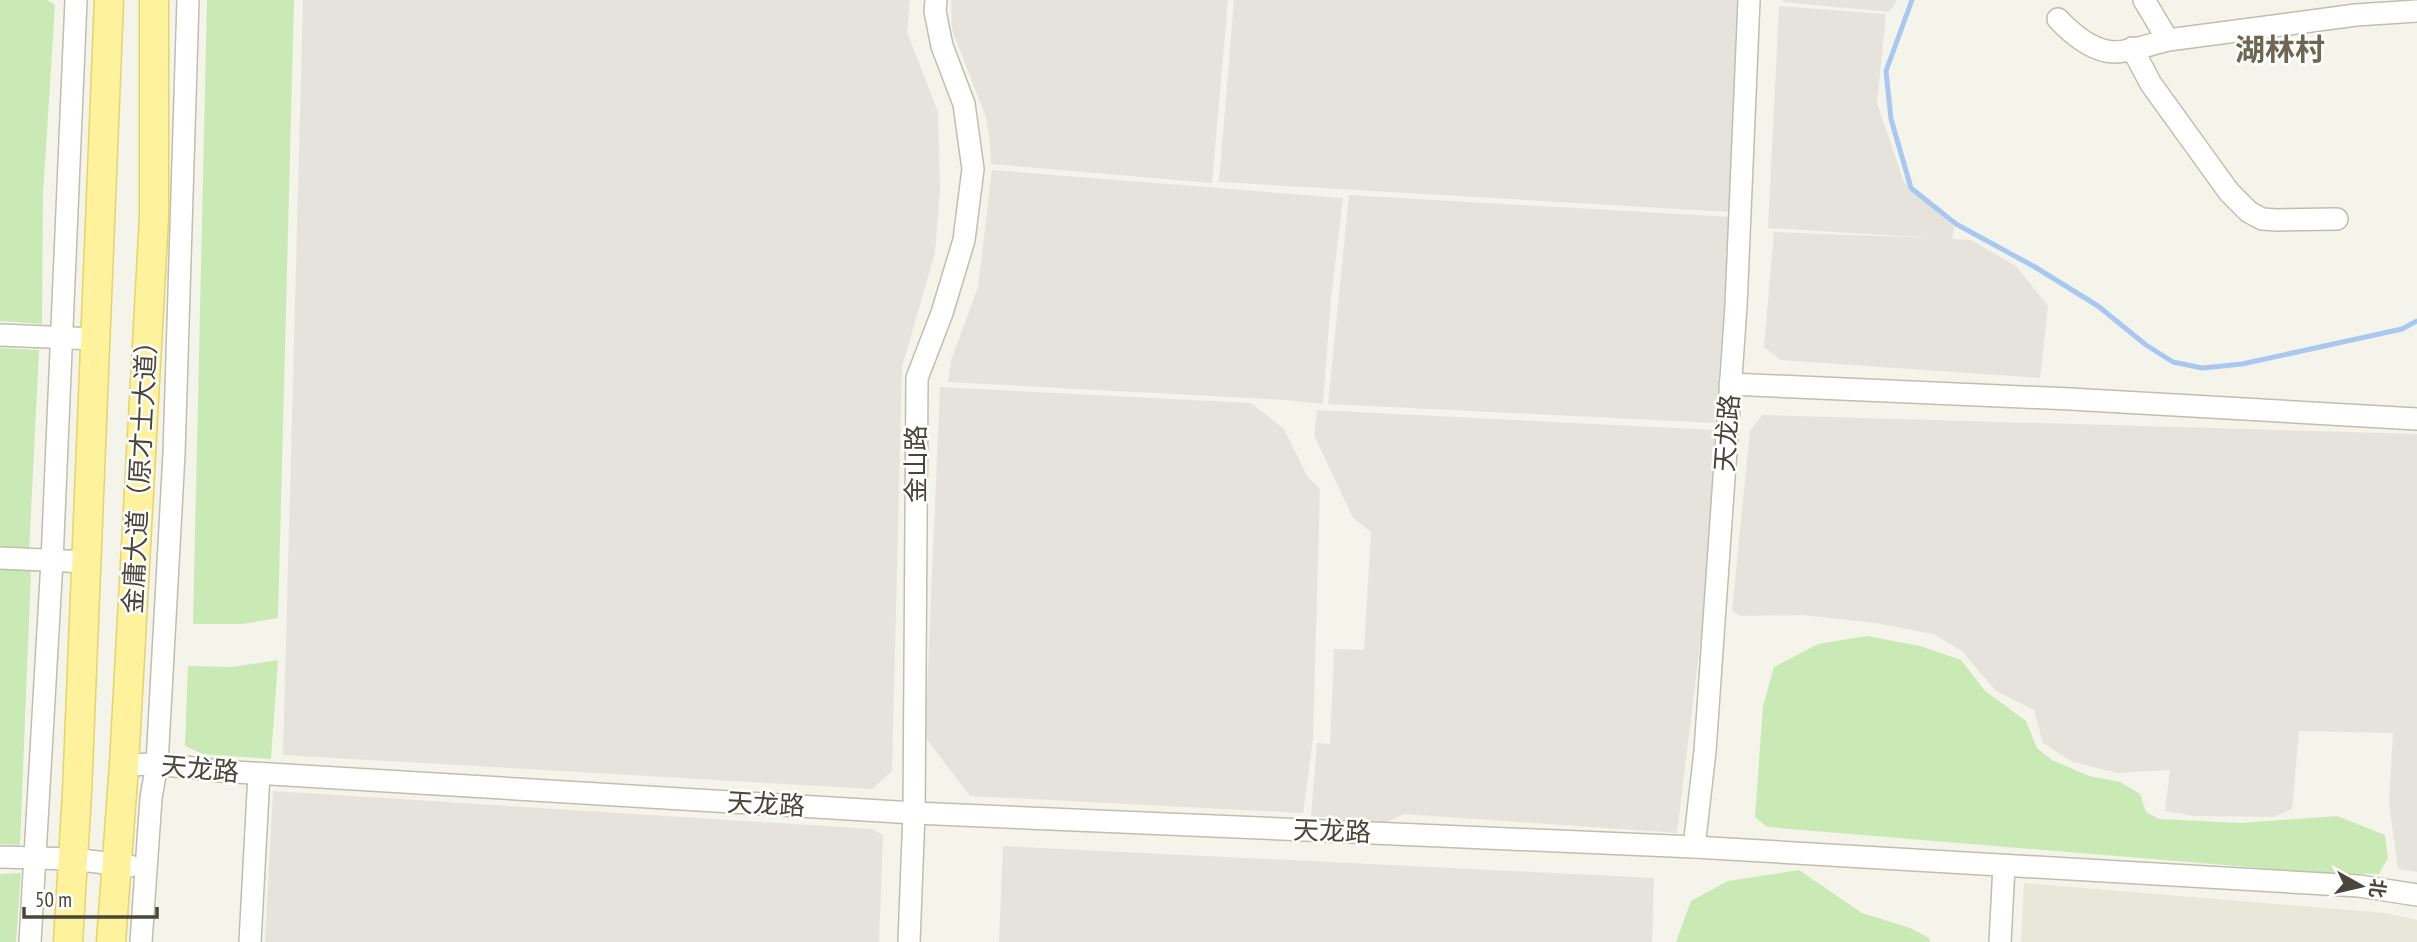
<svg xmlns="http://www.w3.org/2000/svg" width="2417" height="942" font-family="'PT Sans Narrow','Noto Sans SC',sans-serif">
  <style>
    .residential { fill: #e9e7d9 }
    .industrial { fill: #e5e3dc }
    .green { fill: #c9e9b5 }
    .lines { fill: none; stroke-linecap: round; stroke-linejoin: round }
    .stream { stroke: #a9c8f1; stroke-width: 5 }
    .minor-casing { stroke: #c1bead; stroke-width: 24 }
    .major-casing { stroke: #e4d46a; stroke-width: 31 }
    .minor { stroke: #fff; stroke-width: 21 }
    .major { stroke: #fef29c; stroke-width: 28 }
    .labels { text-anchor: middle; stroke-width: 5; stroke-linejoin: round; paint-order: stroke }
    .street-label { font-size: 26px; fill: #4a4639; stroke: #fff }
    .quarter-label { font-size: 30px; font-weight: bold; fill: #6d6650; stroke: #fff }
  </style>
  <rect width="100%" height="100%" fill="#f5f4eb"/>
  <!-- residential -->
  <path class="residential" d="M2024,883L2386,913L2417,920V942H2021Z"/>
  <!-- industrial -->
  <g class="industrial">
    <path d="M303,0H910L907,32L938,112L940,191L935,253L902,367L892,771L872,789L283,755Z"/>
    <path d="M951,0H1228L1212,183L991,164L990,143L986,117L952,30Z"/>
    <path d="M1234,0H1737L1729,212L1219,182Z"/>
    <path d="M1783,0H1897L1889,12L1783,2Z"/>
    <path d="M1779,6L1886,14L1877,103L1904,182L1954,227L1952,239L1971,240L2016,266L2048,306L2040,378L1781,360L1764,347L1774,232L1931,238L1768,228Z"/>
    <path d="M992,170L1343,198L1331,299L1323,404L1285,400L948,382L951,360L978,287Z"/>
    <path d="M1349,195L1731,217L1715,423L1328,404Z"/>
    <path d="M940,387L1251,403L1284,429L1307,476L1320,489L1313,739L1303,813L970,796L925,737Z"/>
    <path d="M1317,410L1715,430L1705,604L1677,833L1404,814L1385,823L1311,816L1317,743L1330,744L1334,649L1364,650L1371,532L1353,518L1314,435Z"/>
    <path d="M1762,415L2417,434V872L2398,869L2389,803L2393,733L2299,731L2292,809L2274,817L2194,816L2165,811L2170,770L2118,773L2073,762L2043,743L2034,710L1996,691L1962,651L1933,634L1876,623L1802,615L1740,616L1732,611L1750,431Z"/>
    <path d="M273,791L872,829L883,835L879,942H265Z"/>
    <path d="M1003,846L1654,878L1652,942H999Z"/>
  </g>
  <!-- green -->
  <g class="green">
    <path d="M0,0H47L55,5L43,194L42,324L0,321Z"/>
    <path d="M207,0H294L278,618L243,624H193Z"/>
    <path d="M0,348L39,350L29,552L0,550Z"/>
    <path d="M0,569L31,570L20,845L0,844Z"/>
    <path d="M1867,636L1920,646L1961,660L1985,691L2026,721L2037,748L2052,760L2089,776L2120,782L2140,794L2146,812L2159,819L2241,823L2337,816L2385,835L2388,858L2379,874L2320,873L1767,827L1755,817L1763,706L1774,667L1818,644Z"/>
    <path d="M278,660L271,759L203,754L185,746L188,666L232,667Z"/>
    <path d="M1799,870L1862,913L1910,928L1929,938L1930,942H1676L1691,901L1728,881Z"/>
    <path d="M21,873L16,942H0V874Z"/>
  </g>
  <g class="lines">
    <!-- stream -->
    <path class="stream" d="M1912,0L1886,71L1891,119L1911,188L1956,224L2035,267L2098,306L2146,345L2173,362L2202,368L2242,364L2402,329L2417,321"/>
    <!-- minor casing -->
    <g class="minor-casing">
      <g id="minor">
        <path d="M2144,0L2168,40L2356,15L2417,11"/>
        <path d="M2058,19C2072,34 2092,51 2114,52C2131,52 2151,44 2168,40"/>
        <path d="M2132,48L2151,84L2229,192L2249,212L2262,219L2277,220L2337,219"/>
        <path d="M0,335L95,339"/>
        <path d="M1730,384L2070,399L2417,419"/>
        <path d="M0,558L87,562"/>
        <path d="M124,765L157,764L220,771L914,813L1694,847L2359,886L2417,895"/>
        <path d="M1694,847L1705,751L1736,306L1749,0"/>
        <path d="M0,857L73,859L130,866"/>
        <path d="M30,942L52,561L76,0"/>
        <path d="M141,942L151,798L157,764L174,454L188,0"/>
        <path d="M250,942L259,774"/>
        <path d="M909,942L914,813L917,378L942,313L964,240L973,169L964,104L942,46L935,11L936,0"/>
        <path d="M2000,942L2004,866"/>
      </g>
    </g>
    <!-- major casing -->
    <g class="major-casing">
      <g id="major">
        <path d="M68,942L77,793L109,0"/>
        <path d="M111,942L124,765L154,217V0"/>
      </g>
    </g>
    <!-- minor -->
    <use href="#minor" class="minor"/>
    <!-- major -->
    <use href="#major" class="major"/>
  </g>
  <g class="labels">
    <!-- street labels -->
    <g class="street-label">
      <text transform="translate(1727 433) rotate(-86)" y="9">天龙路</text>
      <text transform="translate(916 464) rotate(-90)" y="9">金山路</text>
      <text transform="translate(140 471) rotate(-87)" y="9">金庸大道（原才士大道）</text>
      <text transform="translate(200 769) rotate(5)" y="9">天龙路</text>
      <text transform="translate(766 804) rotate(3)" y="9">天龙路</text>
      <text transform="translate(1332 831) rotate(2)" y="9">天龙路</text>
    </g>
    <!-- quarter labels -->
    <g class="quarter-label">
      <text x="2280" y="60">湖林村</text>
    </g>
  </g>
  <!-- north arrow -->
  <g transform="translate(2361 886) rotate(98)" stroke="#ffffff" stroke-width="5" paint-order="stroke">
  <path d="M0-5L12 26L0 18L-12 26Z" fill="#4a4639"/>
  <text y="-10" font-size="19" font-weight="bold" text-anchor="middle" fill="#4a4639">北</text>
  </g>
  <!-- scale -->
  <path d="M24 907v10h133v-10" fill="none" stroke="#4a4639" stroke-width="3.5"/>
  <text x="35" y="907" font-size="21" fill="#4a4639" stroke="#ffffff" stroke-width="5" paint-order="stroke">50 m</text>
</svg>
